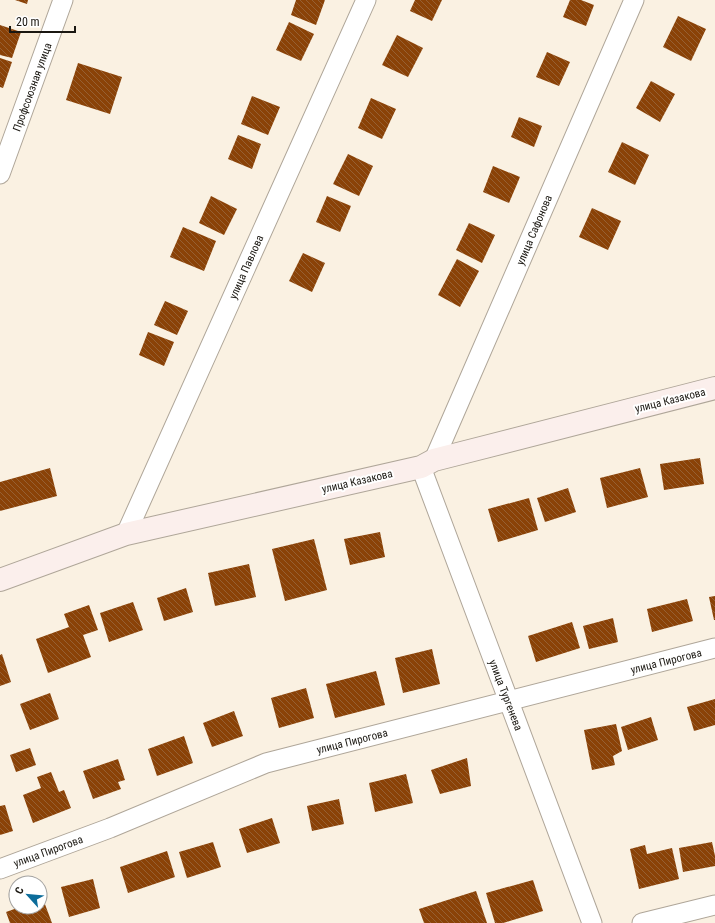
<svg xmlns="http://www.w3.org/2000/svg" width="715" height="923" font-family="'Roboto Condensed',sans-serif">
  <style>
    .building { fill: url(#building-back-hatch) }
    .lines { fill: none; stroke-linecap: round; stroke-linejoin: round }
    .minor-casing { stroke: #afa699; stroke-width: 21 }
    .secondary-casing { stroke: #afa699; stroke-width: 24 }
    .minor { stroke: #fff; stroke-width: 19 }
    .secondary { stroke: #fbefec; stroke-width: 22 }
    .labels { text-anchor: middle; stroke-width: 4; stroke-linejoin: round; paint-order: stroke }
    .street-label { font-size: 11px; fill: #1a1711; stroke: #fff }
  </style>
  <defs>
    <pattern id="building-back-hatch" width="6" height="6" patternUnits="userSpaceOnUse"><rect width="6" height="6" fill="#8a4207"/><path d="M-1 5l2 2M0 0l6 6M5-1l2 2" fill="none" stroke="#966033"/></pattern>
  </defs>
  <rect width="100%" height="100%" fill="#faf1e2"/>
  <!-- building -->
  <g class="building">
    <path d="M15,0H28L27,4Z"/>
    <path d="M296,0H325L316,25L291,15Z"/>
    <path d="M415,0H442L432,21L410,11Z"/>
    <path d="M570,0H581L594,5L586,26L563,17Z"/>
    <path d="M678,16L706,29L691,61L663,47Z"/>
    <path d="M289,22L314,34L301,61L276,50Z"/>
    <path d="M0,25L21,32L12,58L0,55Z"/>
    <path d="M397,35L423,48L408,77L382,65Z"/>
    <path d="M547,52L570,62L559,86L536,77Z"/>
    <path d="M0,58L12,62L3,88L0,87Z"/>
    <path d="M78,63L122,77L110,114L66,100Z"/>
    <path d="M651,81L675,94L660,122L636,108Z"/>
    <path d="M252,96L280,107L268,135L241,124Z"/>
    <path d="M371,98L396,109L382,139L358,128Z"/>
    <path d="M519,117L542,126L534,147L511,137Z"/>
    <path d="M238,135L261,144L252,169L228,159Z"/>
    <path d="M622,142L649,155L635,185L608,172Z"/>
    <path d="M348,154L373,166L359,196L333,184Z"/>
    <path d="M493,166L520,177L509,203L483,192Z"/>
    <path d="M211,196L237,209L224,235L199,223Z"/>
    <path d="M327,196L351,206L340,232L316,222Z"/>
    <path d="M592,208L621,221L608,250L579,237Z"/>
    <path d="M469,223L495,235L482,263L456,250Z"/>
    <path d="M183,227L216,241L204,271L170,257Z"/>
    <path d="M303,253L325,263L312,292L289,281Z"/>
    <path d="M457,259L479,271L460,307L438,295Z"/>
    <path d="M165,301L188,311L177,335L154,325Z"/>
    <path d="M148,332L174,342L164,366L139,355Z"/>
    <path d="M700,458L704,484L664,490L660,464Z"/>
    <path d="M50,468L57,496L0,511V482Z"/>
    <path d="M640,468L648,497L607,508L600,478Z"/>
    <path d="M568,488L576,512L545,522L537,498Z"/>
    <path d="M529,498L538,530L498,542L488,509Z"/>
    <path d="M380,532L385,557L350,565L344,539Z"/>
    <path d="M314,539L327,590L285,601L272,549Z"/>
    <path d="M249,564L256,597L215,606L208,573Z"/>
    <path d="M186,588L193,612L164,621L157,598Z"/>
    <path d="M715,596V620H714L709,597Z"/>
    <path d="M687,599L693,621L652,632L647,609Z"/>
    <path d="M133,602L143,630L109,642L100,613Z"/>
    <path d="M89,605L98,630L83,635L91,657L48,673L36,639L69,627L64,614Z"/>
    <path d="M613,618L618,642L589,649L583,626Z"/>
    <path d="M572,622L580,648L536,662L528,636Z"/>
    <path d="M432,649L440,684L403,693L395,658Z"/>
    <path d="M2,654L11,682L0,686V655Z"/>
    <path d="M376,671L385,705L335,718L326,684Z"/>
    <path d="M306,688L314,718L279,728L271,698Z"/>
    <path d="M50,693L59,719L30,730L20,704Z"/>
    <path d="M715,699V725L694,731L687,707Z"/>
    <path d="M234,711L243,736L212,747L203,723Z"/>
    <path d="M651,717L658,740L628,750L621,727Z"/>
    <path d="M616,724L622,751L613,756L615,765L592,770L584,730Z"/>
    <path d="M184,736L193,763L157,776L148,749Z"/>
    <path d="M30,748L36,765L16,772L10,755Z"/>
    <path d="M467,758L471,786L440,794L431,770Z"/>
    <path d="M118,759L125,780L118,782L121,789L93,799L83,771Z"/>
    <path d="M51,772L59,792L64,790L71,808L33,823L23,795L41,788L37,777Z"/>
    <path d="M406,774L413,803L375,812L369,783Z"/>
    <path d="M339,799L344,824L312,831L307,806Z"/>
    <path d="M5,805L13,831L0,835V806Z"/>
    <path d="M272,818L280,843L247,853L239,829Z"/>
    <path d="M213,842L221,867L187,878L179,852Z"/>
    <path d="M712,842L715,856V866L683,872L679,848Z"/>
    <path d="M645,845L647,854L672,848L679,879L639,889L630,849Z"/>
    <path d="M167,851L175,877L128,893L120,867Z"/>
    <path d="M93,879L100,908L69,917L61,887Z"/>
    <path d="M533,880L543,911L503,923H495L486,893Z"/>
    <path d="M476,891L487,923H424L419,909Z"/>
    <path d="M43,899L52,923H10L6,912L20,907H40V900Z"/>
  </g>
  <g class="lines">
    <!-- minor casing -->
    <g class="minor-casing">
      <g id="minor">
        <path d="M0,174L63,0"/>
        <path d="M434,460L634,0"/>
        <path d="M421,467L592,923"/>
        <path d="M126,534L366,0"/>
        <path d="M0,869L110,828L266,763L715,648"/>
        <path d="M642,923L715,905"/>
      </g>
    </g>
    <!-- secondary casing -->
    <g class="secondary-casing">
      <path id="secondary" d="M0,580L126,534L421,467L434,460L715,388"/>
    </g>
    <!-- minor -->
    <use href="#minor" class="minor"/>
    <!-- secondary -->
    <use href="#secondary" class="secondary"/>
  </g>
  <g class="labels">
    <!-- street labels -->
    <g class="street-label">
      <text transform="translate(32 87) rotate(-70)" y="4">Профсоюзная улица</text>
      <text transform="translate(534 230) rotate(-67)" y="4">улица Сафонова</text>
      <text transform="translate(246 267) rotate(-66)" y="4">улица Павлова</text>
      <text transform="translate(670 400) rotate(-14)" y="4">улица Казакова</text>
      <text transform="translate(357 481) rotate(-13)" y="4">улица Казакова</text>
      <text transform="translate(666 661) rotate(-14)" y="4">улица Пирогова</text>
      <text transform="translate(506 695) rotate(69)" y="4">улица Тургенева</text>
      <text transform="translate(352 741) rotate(-14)" y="4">улица Пирогова</text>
      <text transform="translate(48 851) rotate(-20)" y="4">улица Пирогова</text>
    </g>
  </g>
  <!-- north arrow -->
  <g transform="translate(28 895) rotate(297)"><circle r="19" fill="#ffffff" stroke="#a3a2a0"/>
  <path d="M0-3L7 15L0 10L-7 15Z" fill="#0c6c9a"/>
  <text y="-6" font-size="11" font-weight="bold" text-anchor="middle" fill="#1a1711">С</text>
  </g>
  <!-- scale -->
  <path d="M10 26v6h65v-6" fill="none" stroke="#1a1711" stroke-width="2"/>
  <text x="16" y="26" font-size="12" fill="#1a1711" stroke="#ffffff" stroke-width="3" paint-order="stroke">20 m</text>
</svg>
